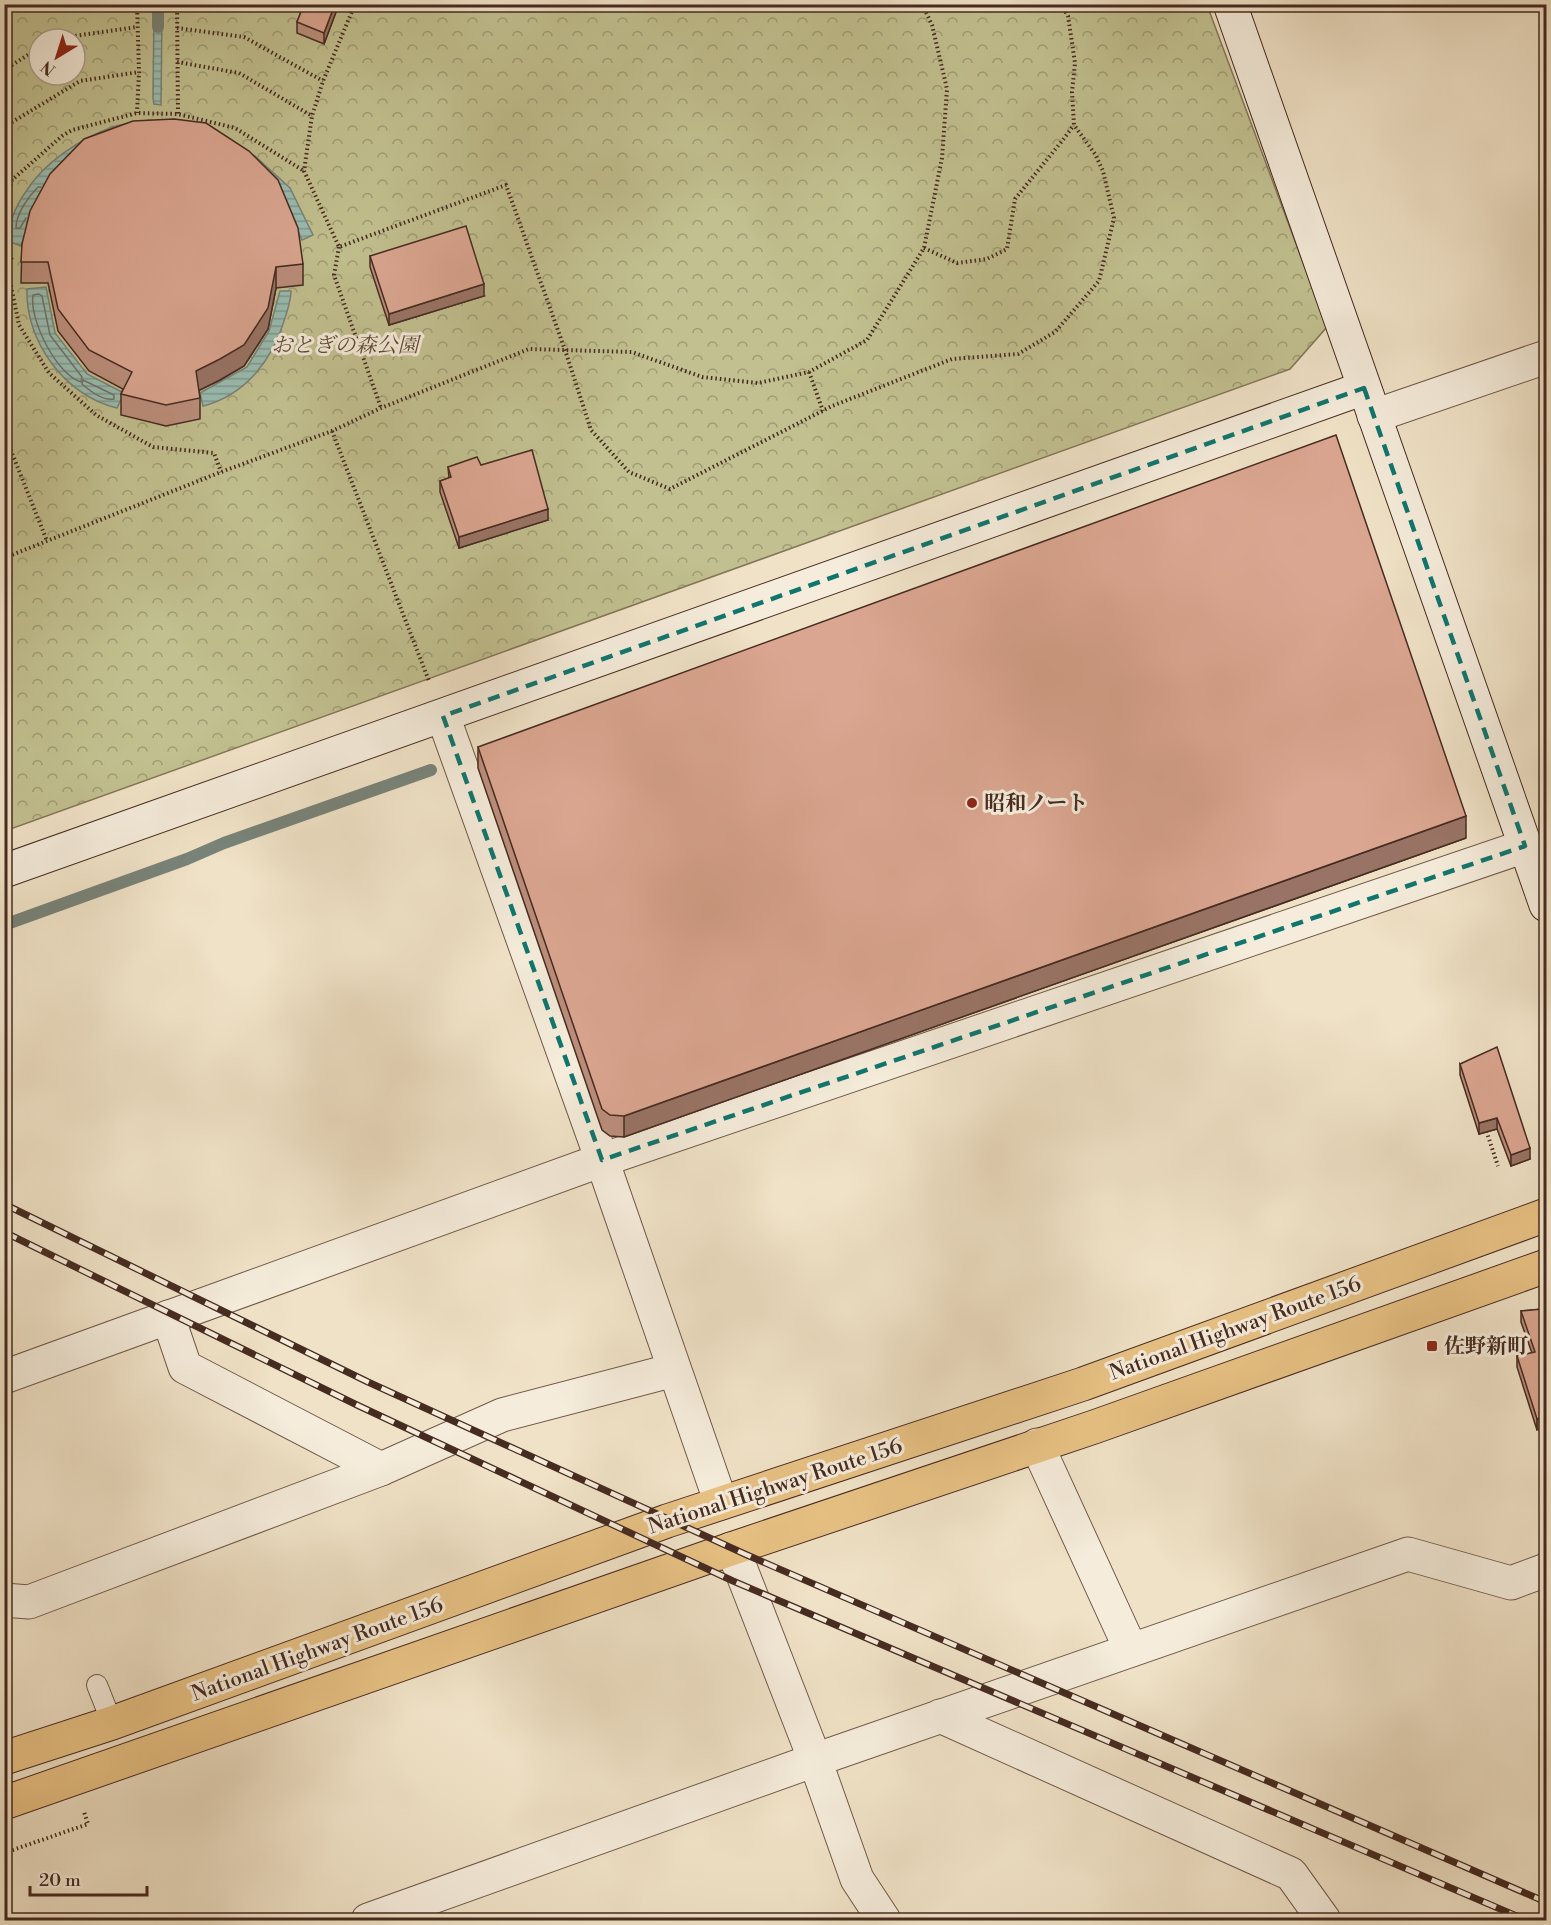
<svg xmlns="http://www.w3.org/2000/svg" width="1551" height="1925" font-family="'Libre Bodoni','Noto Serif JP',serif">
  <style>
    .park { fill: url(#park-crowns); stroke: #847658; stroke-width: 1.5; fill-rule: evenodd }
    .water { fill: url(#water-rules); stroke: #788379; stroke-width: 1.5 }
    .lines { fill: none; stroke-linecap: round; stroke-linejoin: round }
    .shore { stroke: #70746a; stroke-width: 1.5 }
    .stream { stroke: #788379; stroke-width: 12 }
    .lane-casing { stroke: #70594a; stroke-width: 22 }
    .street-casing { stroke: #70594a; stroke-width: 35 }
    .secondary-casing { stroke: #462b21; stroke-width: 35 }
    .highway-casing { stroke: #462b21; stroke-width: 35 }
    .path { stroke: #462b21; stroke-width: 4; stroke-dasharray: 1.5 3; stroke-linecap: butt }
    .lane { stroke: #f5ecdb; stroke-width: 20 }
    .street { stroke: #f5ecdb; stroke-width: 33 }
    .secondary { stroke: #f5ecdb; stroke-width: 33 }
    .highway { stroke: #e8c184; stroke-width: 33 }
    .rail-casing { stroke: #462b21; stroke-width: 7 }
    .rail { stroke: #f5ecdb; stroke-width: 4.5; stroke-dasharray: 14; stroke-linecap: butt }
    .wall { fill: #bc8f7d; stroke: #462b21; stroke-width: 1.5 }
    .shaded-wall { fill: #997466; stroke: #462b21; stroke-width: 1.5 }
    .building { fill: #dba691; stroke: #462b21; stroke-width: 1.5 }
    .marked { fill: none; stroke: #0f766e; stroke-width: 4.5; stroke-dasharray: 12 8; stroke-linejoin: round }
    .poi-dot { fill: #8f2418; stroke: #f5ecdb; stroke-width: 2 }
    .labels { text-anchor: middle; stroke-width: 6; stroke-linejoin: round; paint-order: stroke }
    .park-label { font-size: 21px; font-style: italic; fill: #5f4937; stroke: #f5ecdb }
    .poi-label { font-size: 21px; font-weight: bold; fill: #462b21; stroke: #f5ecdb; text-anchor: start }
    .street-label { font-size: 21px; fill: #462b21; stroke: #f5ecdb }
  </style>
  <defs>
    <pattern id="park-crowns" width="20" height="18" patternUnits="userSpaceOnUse" patternTransform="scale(1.5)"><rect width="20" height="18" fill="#c2c090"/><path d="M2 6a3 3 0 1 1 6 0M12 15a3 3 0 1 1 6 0" fill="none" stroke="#9f9c75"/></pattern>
    <pattern id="water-rules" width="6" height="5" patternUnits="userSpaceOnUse" patternTransform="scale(1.5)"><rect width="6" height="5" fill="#9abeb3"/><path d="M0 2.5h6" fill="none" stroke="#7f9b91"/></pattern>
  </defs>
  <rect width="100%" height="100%" fill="#f0e2c7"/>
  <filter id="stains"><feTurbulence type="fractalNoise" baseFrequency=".00333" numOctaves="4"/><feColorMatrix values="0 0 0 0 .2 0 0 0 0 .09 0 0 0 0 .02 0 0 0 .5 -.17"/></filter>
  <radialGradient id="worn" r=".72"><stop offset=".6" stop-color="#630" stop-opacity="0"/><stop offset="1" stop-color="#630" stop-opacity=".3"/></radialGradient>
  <!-- park -->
  <path class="park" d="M5,5H1207L1327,327L1290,369L5,831ZM39,39H75V75H39Z"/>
  <!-- water -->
  <g class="water">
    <path d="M154,12H162L161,105L154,104L153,98Z"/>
    <path d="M150,120L26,231L21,246L5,240C10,223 15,207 25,193C43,163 81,138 113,127C125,123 138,122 150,120Z"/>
    <path d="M227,140L255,156L290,188L313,235L302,240L282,196Z"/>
    <path d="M46,287L55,333L87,374L124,393L117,408C65,396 25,341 27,289Z"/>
    <path d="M280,291H291C291,300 288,309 285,318C273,359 246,395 203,406L200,393L247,367L269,331Z"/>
  </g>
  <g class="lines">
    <!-- shore -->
    <g class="shore">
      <path d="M26,218L20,228H16C16,214 28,197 38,187H41"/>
      <path d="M39,294L42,296L50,335L82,377L81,382C57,375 29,320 33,295Z"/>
      <path d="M83,380L114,395V399C104,401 90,391 82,384Z"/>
    </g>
    <!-- stream -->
    <g class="stream">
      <path d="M158,4V27"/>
      <path d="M4,925L187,859L224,843L431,770"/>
    </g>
    <!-- lane casing -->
    <g class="lane-casing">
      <path id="lane" d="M97,1685L112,1723"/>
    </g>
    <!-- street casing -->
    <g class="street-casing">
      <g id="street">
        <path d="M1374,416L1546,357"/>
        <path d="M443,716L602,1160L721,1503"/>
        <path d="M4,1377L602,1160L1525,846"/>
        <path d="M1037,1445L1131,1650"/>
        <path d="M381,1469L502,1415L674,1370"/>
        <path d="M731,1549L740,1567L815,1760L857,1879L884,1920"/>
        <path d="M4,1600L29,1602L381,1469L185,1367L168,1317"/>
        <path d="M940,1716L1291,1874L1324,1920"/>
        <path d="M368,1920L815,1760L1408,1554L1511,1583L1546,1570"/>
      </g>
    </g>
    <!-- secondary casing -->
    <g class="secondary-casing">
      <g id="secondary">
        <path d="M1230,4L1546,905"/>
        <path d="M4,871L1364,388"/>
      </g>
    </g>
    <!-- highway casing -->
    <g class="highway-casing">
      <g id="highway">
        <path d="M4,1758L112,1723L667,1521L1083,1384L1546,1215"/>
        <path d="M4,1803L731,1549L1094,1427L1546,1266"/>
      </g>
    </g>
    <!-- path -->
    <g class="path">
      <path d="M137,4L139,72L137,113"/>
      <path d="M177,4L178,114"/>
      <path d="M355,4L323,81L312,116L304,171L339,247L506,185L565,350L591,430L629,472L670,489L832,406L952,359L1018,354L1055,332L1099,281L1114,218L1103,171L1095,154L1074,125L1072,92L1075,63L1068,16L1061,4"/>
      <path d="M137,9L177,10"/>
      <path d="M177,28L244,37L323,81"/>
      <path d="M53,39L137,27"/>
      <path d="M177,62L239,73L312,116"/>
      <path d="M4,70L39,48"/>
      <path d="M4,127L80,81L139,72"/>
      <path d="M4,158L12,180"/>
      <path d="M4,207L12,180L62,136L72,130L137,113L178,114L235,128L304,171"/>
      <path d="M339,247L334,275L381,408"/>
      <path d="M924,248L957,263L987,259L1007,249L1015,199L1062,141L1074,125"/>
      <path d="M4,254L12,257L4,278"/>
      <path d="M4,280L11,286L19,325L49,373L96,415L153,447L214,453L221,472"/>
      <path d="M809,372L823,411"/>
      <path d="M332,431L429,681"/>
      <path d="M4,433L47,541"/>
      <path d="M4,558L221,472L332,431L381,408L529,349L632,352L702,377L758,383L809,372L867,340L924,248L942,158L947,89L932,25L922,4"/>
      <path d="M1485,1127L1498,1166"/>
      <path d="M1514,1336L1522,1359"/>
      <path d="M4,1853L88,1824L84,1812"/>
    </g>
    <!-- lane -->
    <use href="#lane" class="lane"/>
    <!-- street -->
    <use href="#street" class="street"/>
    <!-- secondary -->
    <use href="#secondary" class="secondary"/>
    <!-- highway -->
    <use href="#highway" class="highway"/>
    <!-- rail casing -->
    <g class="rail-casing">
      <g id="rail">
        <path d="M4,1204L368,1382L747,1555L1546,1902"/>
        <path d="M4,1232L359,1406L733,1581L1526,1920"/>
      </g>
    </g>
    <!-- rail -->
    <use href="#rail" class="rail"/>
  </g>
  <!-- wall -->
  <g class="wall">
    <path d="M304,4H339L324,44L297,33V22Z"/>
    <path d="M22,244L303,264V285L276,288L268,329L244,366L220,380L199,390L200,398V419L166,426L121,415V394L123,389L89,371L58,331L48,283H21Z"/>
    <path d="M370,256L484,296L389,325L370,267Z"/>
    <path d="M481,465L548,520L459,548L440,492V481L449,478L448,467Z"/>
    <path d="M478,747L1466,838L624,1137L610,1136L602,1130L478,768Z"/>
    <path d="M1460,1064L1530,1159L1511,1166L1497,1129L1479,1134L1460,1075Z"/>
    <path d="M1542,1309L1537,1430L1517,1367V1356L1532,1353L1521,1322V1311Z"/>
  </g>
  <!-- shaded-wall -->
  <g class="shaded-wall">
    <path d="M335,4H339L324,44V33Z"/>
    <path d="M276,267V288L268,329L244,366L220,380L196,392V371Z"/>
    <path d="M484,284V296L389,325V314Z"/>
    <path d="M548,509V520L459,548V537Z"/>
    <path d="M1466,816V838L624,1137V1116Z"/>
    <path d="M1497,1118V1129L1479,1134V1123Z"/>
    <path d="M1530,1148V1159L1511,1166V1155Z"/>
    <path d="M1546,1416V1427L1537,1430V1419Z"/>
  </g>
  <!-- building -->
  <g class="building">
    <path d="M304,4H335L324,33L297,22Z"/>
    <path d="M174,119L206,123L249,151L278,180L298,228L303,264L276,267L268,308L244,345L220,359L196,371L200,398L166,405L121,394L132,372L89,350L58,309L48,262H21L22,244L30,211L50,174L84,139L133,121Z"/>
    <path d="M466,226L484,284L389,314L370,256Z"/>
    <path d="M1336,435L1466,816L624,1116L610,1115L602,1109L478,747Z"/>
    <path d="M532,450L548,509L459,537L440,481L451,477L448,467L477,457L481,465Z"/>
    <path d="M1497,1047L1530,1148L1511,1155L1497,1118L1479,1123L1460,1064Z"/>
    <path d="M1542,1309L1546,1323V1416L1537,1419L1517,1356L1535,1352L1521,1311Z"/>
  </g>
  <!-- marked area -->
  <path class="marked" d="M1364,388L1525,846L602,1160L443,716Z"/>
  <!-- markers -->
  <g class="poi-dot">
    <circle cx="972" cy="803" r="6"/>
    <rect x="1426" y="1340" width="12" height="12" rx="3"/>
  </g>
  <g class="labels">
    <!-- park labels -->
    <g class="park-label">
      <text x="345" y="352">おとぎの森公園</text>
    </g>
    <!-- poi labels -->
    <g class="poi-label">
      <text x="984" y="810">昭和ノート</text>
      <text x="1444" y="1353">佐野新町</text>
    </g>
    <!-- street labels -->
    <g class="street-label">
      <text transform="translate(1235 1328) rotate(-20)" y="7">National Highway Route 156</text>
      <text transform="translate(775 1486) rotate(-18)" y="7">National Highway Route 156</text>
      <text transform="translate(317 1649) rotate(-20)" y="7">National Highway Route 156</text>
    </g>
  </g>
  <!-- margin -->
  <rect width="1551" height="1925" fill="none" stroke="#f0e2c7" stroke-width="24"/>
  <rect x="6" y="6" width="1539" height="1913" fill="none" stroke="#462b21" stroke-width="3"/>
  <rect x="12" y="12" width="1527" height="1901" fill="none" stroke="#462b21" stroke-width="1.5"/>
  <!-- north arrow -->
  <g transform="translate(57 57) rotate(218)"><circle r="28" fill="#f5ecdb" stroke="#af9f91" stroke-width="1.5"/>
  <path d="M0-4.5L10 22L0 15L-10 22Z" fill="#8f2418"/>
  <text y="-9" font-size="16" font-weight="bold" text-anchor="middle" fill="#462b21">N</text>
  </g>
  <!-- scale -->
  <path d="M30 1886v9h117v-9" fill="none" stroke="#462b21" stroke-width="3"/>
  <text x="39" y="1886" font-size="18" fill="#462b21" stroke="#f5ecdb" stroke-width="4.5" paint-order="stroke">20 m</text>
  <rect width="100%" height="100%" filter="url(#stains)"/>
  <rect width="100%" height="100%" fill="url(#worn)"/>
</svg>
